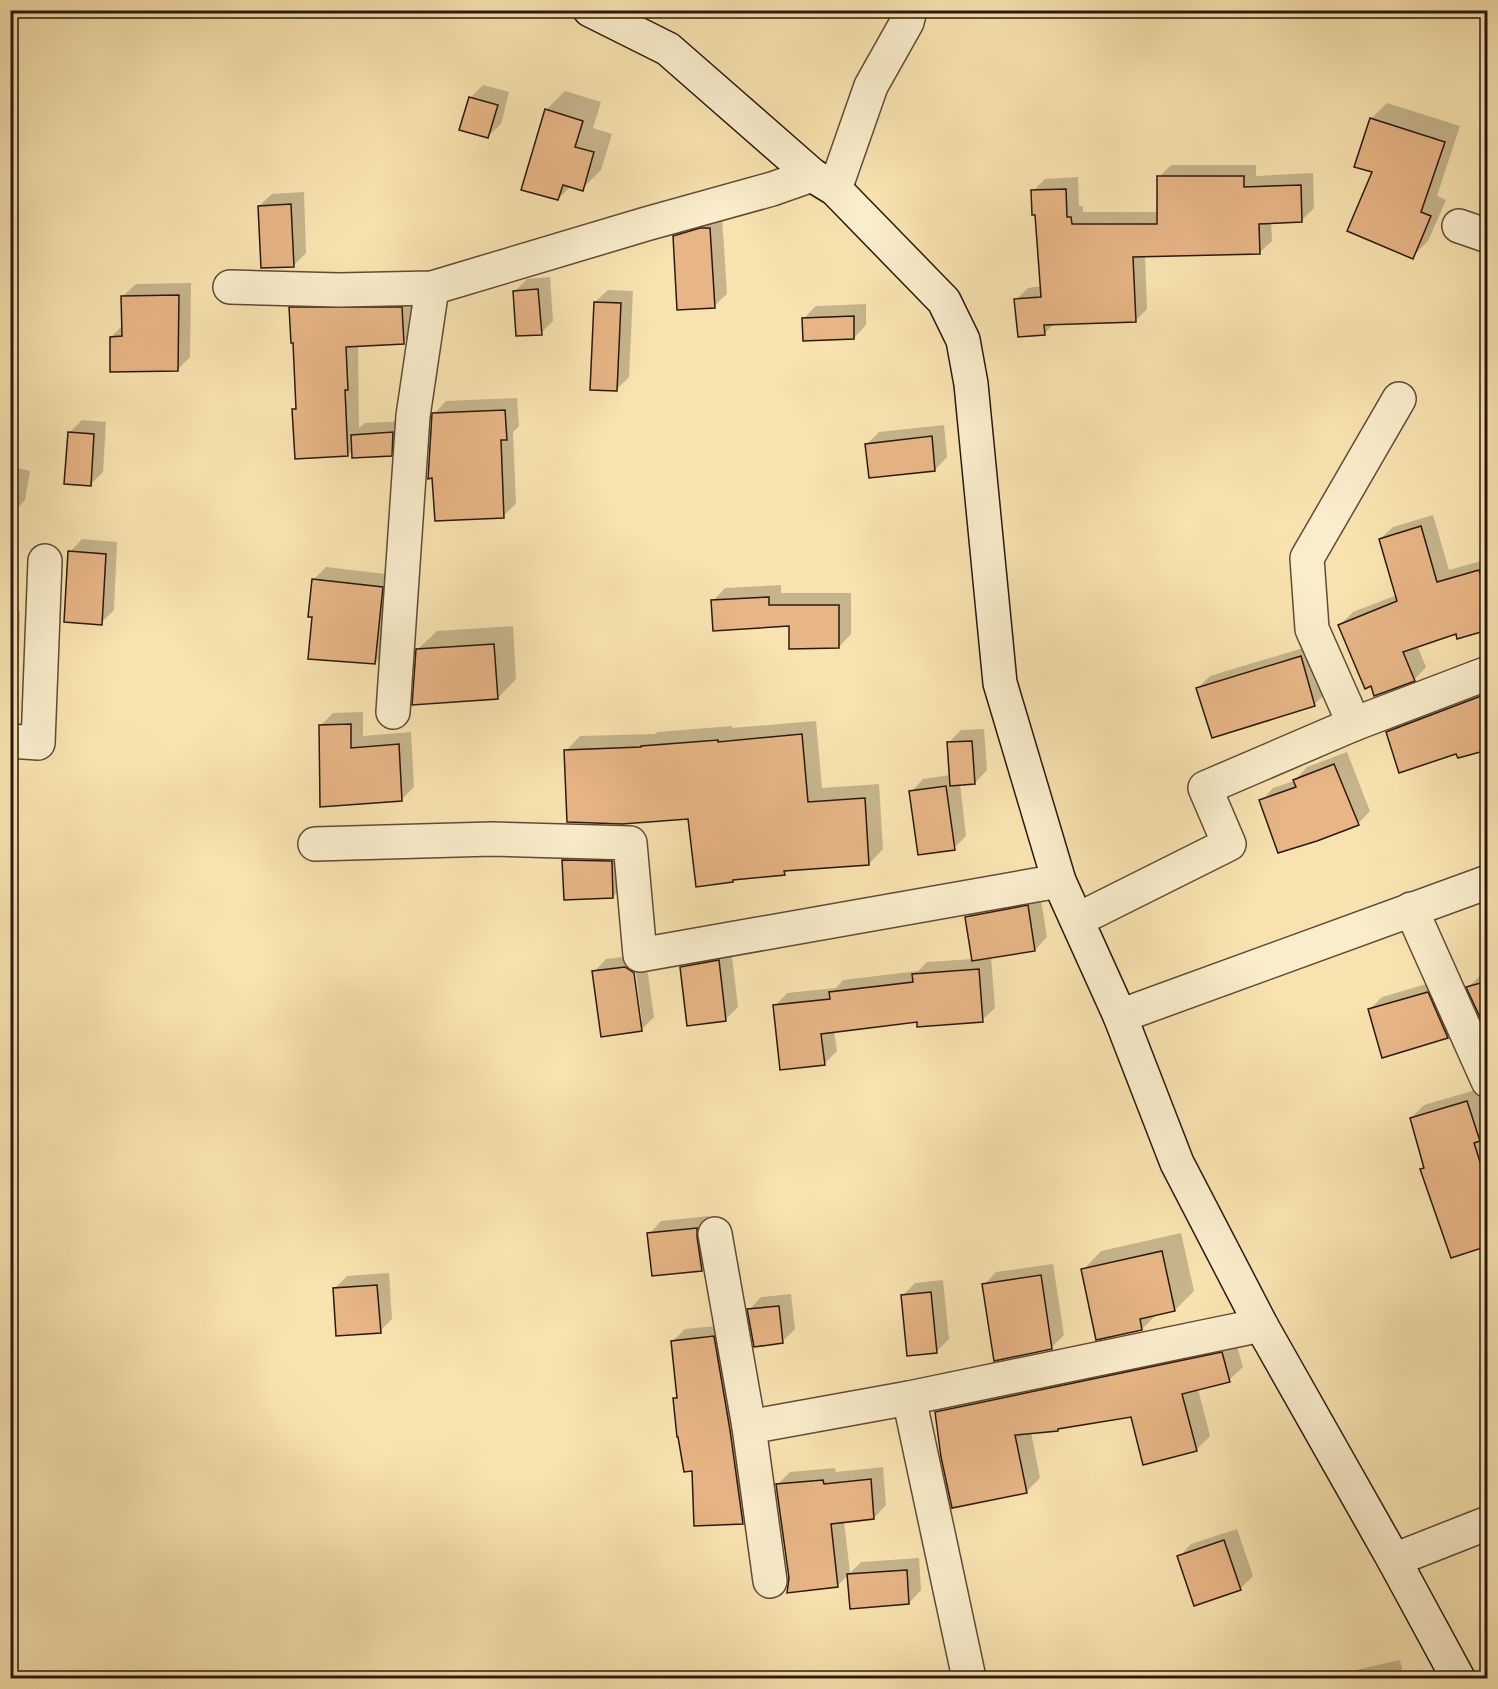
<svg xmlns="http://www.w3.org/2000/svg" width="1498" height="1689" font-family="Vollkorn,serif">
  <style>
    .shadow { fill: #0003; fill-rule: evenodd }
    .building { fill: #e7b586; stroke: #2c180d; stroke-width: 1.5 }
    .lines { fill: none; stroke-linecap: round; stroke-linejoin: round }
    .minor-casing { stroke: #5f4b36; stroke-width: 36 }
    .secondary-casing { stroke: #2c180d; stroke-width: 36 }
    .minor { stroke: #faedcc; stroke-width: 33 }
    .secondary { stroke: #faedcc; stroke-width: 33 }
  </style>
  <rect width="100%" height="100%" fill="#f8e3b0"/>
  <filter id="stains"><feTurbulence type="fractalNoise" baseFrequency=".00333" numOctaves="4"/><feColorMatrix values="0 0 0 0 .2 0 0 0 0 .09 0 0 0 0 .02 0 0 0 .5 -.17"/></filter>
  <radialGradient id="worn" r=".72"><stop offset=".6" stop-color="#630" stop-opacity="0"/><stop offset="1" stop-color="#630" stop-opacity=".3"/></radialGradient>
  <!-- shadow -->
  <g class="shadow">
    <path d="M483,85L509,92L501,124L488,136L470,98Z"/>
    <path d="M565,91L601,102L593,128L612,134L601,170L582,189L571,186L558,199L546,110Z"/>
    <path d="M1387,103L1460,126L1437,196L1446,200L1428,241L1412,257L1375,172L1371,119Z"/>
    <path d="M1171,165H1256V176L1313,173L1314,208L1302,220L1271,222L1272,241L1259,253L1145,255L1147,309L1135,321L1055,323L1044,334L1016,300L1028,288L1042,286L1037,213L1033,191L1045,179L1078,177L1079,206H1083V212H1159V177Z"/>
    <path d="M304,192L306,253L294,265L259,206L272,194Z"/>
    <path d="M722,216L727,294L714,306L675,237L687,224Z"/>
    <path d="M550,277L553,321L541,333L515,291L527,279Z"/>
    <path d="M191,283L190,357L177,370L111,337L123,325V296L136,284Z"/>
    <path d="M608,290L633,291L629,377L617,389L595,302Z"/>
    <path d="M303,295H414L416,330L403,342L358,344L359,428L365,423L405,421L404,442L391,454L353,449L347,455L294,410L298,406L291,308Z"/>
    <path d="M866,304V325L854,338L804,318L816,306Z"/>
    <path d="M517,398L519,426L513,432L516,504L503,516L434,414L446,401Z"/>
    <path d="M82,420L106,422L103,472L91,484L69,433Z"/>
    <path d="M944,425L947,457L935,470L866,445L879,432Z"/>
    <path d="M10,466L30,471L25,500L13,513H10Z"/>
    <path d="M1433,515L1449,570L1488,559V628L1457,632L1417,645L1426,667L1414,680L1340,625L1353,612L1397,595L1380,539L1393,527Z"/>
    <path d="M82,539L117,542L114,610L101,623L70,552Z"/>
    <path d="M326,567L394,575L387,650L375,663L313,616V580Z"/>
    <path d="M781,585V593H851V634L839,647L790,624L713,601L725,588Z"/>
    <path d="M10,611H20L18,682L10,690Z"/>
    <path d="M513,626L516,679L498,698L417,650L437,631Z"/>
    <path d="M1313,645L1327,692L1315,704L1198,688L1210,676Z"/>
    <path d="M1488,687V748L1388,732L1400,720Z"/>
    <path d="M363,712V736L411,732L414,787L401,800L321,725L333,713Z"/>
    <path d="M816,721L822,788L879,784L883,849L869,864L788,869L784,873L736,878L733,881L689,818L566,751L580,736L655,734L657,732L732,726V728Z"/>
    <path d="M984,729L987,770L975,783L960,784L966,836L954,848L911,792L923,779L950,775L948,743L961,730Z"/>
    <path d="M1347,752L1370,811L1358,824L1261,801L1273,788L1294,781L1307,767Z"/>
    <path d="M576,848L624,849L625,884L613,897L563,860Z"/>
    <path d="M1040,894L1047,937L1035,950L991,957L995,1008L982,1020L918,1021L834,1031L837,1051L824,1064L775,1006L787,993L836,988L843,980L918,971L927,962L973,959L967,917L979,905Z"/>
    <path d="M731,948L738,1007L725,1020L681,968L694,955Z"/>
    <path d="M638,955L646,960L654,1017L641,1030L594,972L606,959ZM632,965H635L642,1021H639Z"/>
    <path d="M1488,973V1030L1468,987L1481,975Z"/>
    <path d="M1440,980L1460,1025L1448,1037L1369,1010L1382,997Z"/>
    <path d="M1479,1089L1488,1115V1244L1422,1169L1425,1166L1411,1118L1424,1105Z"/>
    <path d="M709,1216L708,1224L714,1257L702,1269L649,1234L661,1221Z"/>
    <path d="M1181,1233L1194,1291L1175,1310L1157,1314L1142,1329L1083,1270L1101,1251Z"/>
    <path d="M1053,1264L1064,1335L1051,1348L984,1285L996,1272Z"/>
    <path d="M389,1273L392,1319L380,1331L334,1289L347,1276Z"/>
    <path d="M943,1280L949,1339L937,1351L902,1296L915,1283Z"/>
    <path d="M791,1294L795,1329L782,1342L749,1310L761,1297Z"/>
    <path d="M726,1325L755,1510L743,1522L674,1399L678,1394L672,1342L685,1329Z"/>
    <path d="M1235,1339L1243,1367L1229,1380L1198,1389L1210,1436L1196,1450L1132,1416L1060,1427L1058,1430L1031,1432L1040,1478L1026,1492L936,1412L950,1398Z"/>
    <path d="M883,1467L886,1505L874,1518L844,1521L850,1573L861,1562L919,1558L921,1590L909,1603L849,1574L838,1585L790,1578L777,1485L790,1472L835,1468L836,1472Z"/>
    <path d="M1237,1529L1253,1576L1240,1589L1179,1557L1191,1544Z"/>
    <path d="M1400,1660L1404,1678H1333L1338,1674Z"/>
  </g>
  <!-- building -->
  <g class="building">
    <path d="M469,97L498,105L488,138L459,130Z"/>
    <path d="M545,109L583,121L575,147L594,152L583,191L563,185L558,200L521,190Z"/>
    <path d="M1370,118L1445,142L1421,212L1431,216L1413,259L1347,231L1372,172L1354,167Z"/>
    <path d="M1157,176H1244V187L1301,185L1302,222L1259,224L1260,254L1133,257L1136,322L1044,325L1045,335L1018,337L1014,299L1041,297L1035,215H1032L1031,190L1066,189L1067,217H1071L1072,224H1157Z"/>
    <path d="M291,204L294,267L261,268L258,206Z"/>
    <path d="M700,228H710L715,308L677,310L673,236Z"/>
    <path d="M538,289L542,335L516,336L513,291Z"/>
    <path d="M179,295L178,371L110,372V337L122,336L121,296Z"/>
    <path d="M594,302L621,303L617,391L590,390Z"/>
    <path d="M289,307H402L404,344L346,347L348,390H345L348,456L295,459L292,409H296L293,343H291Z"/>
    <path d="M854,316V339L803,341L802,318Z"/>
    <path d="M505,410L507,440H501L504,518L435,521L432,478L428,479L432,413Z"/>
    <path d="M68,432L94,434L91,486L64,484Z"/>
    <path d="M393,432L392,456L352,458L351,435Z"/>
    <path d="M932,436L935,471L869,478L865,444Z"/>
    <path d="M1421,526L1437,582L1479,570L1488,599V630L1457,639L1456,634L1403,652L1415,681L1374,696L1371,686L1365,689L1338,625L1397,601L1379,539Z"/>
    <path d="M68,551L106,554L102,625L64,622Z"/>
    <path d="M312,579L383,587L375,664L308,659L312,617H308Z"/>
    <path d="M769,597V605H839V648L789,649V626L713,631L711,600Z"/>
    <path d="M494,644L498,699L412,705L416,649Z"/>
    <path d="M1301,656L1315,706L1212,738L1196,688Z"/>
    <path d="M1481,696L1488,719V750L1458,758L1456,754L1399,773L1386,732Z"/>
    <path d="M351,724V748L399,744L402,801L320,807L319,725Z"/>
    <path d="M802,734L808,802L865,798L869,865L784,871L785,875L733,880V882L696,887L688,819L622,824L567,822L564,750L641,747V746L718,740V742Z"/>
    <path d="M972,741L975,784L950,786L947,742Z"/>
    <path d="M1334,764L1359,825L1317,841L1278,853L1259,800L1296,787L1293,780Z"/>
    <path d="M946,786L955,850L918,855L909,791Z"/>
    <path d="M562,860L612,861L613,898L564,900Z"/>
    <path d="M1028,905L1035,951L972,961L965,917Z"/>
    <path d="M719,960L726,1021L687,1026L680,967Z"/>
    <path d="M625,967L634,973L642,1031L601,1037L592,971Z"/>
    <path d="M979,969L983,1022L917,1027V1022L821,1034L825,1065L780,1070L773,1005L830,999L829,992L913,982L912,974Z"/>
    <path d="M1488,981V1027L1485,1028L1466,987Z"/>
    <path d="M1428,992L1448,1038L1382,1058L1368,1009Z"/>
    <path d="M1467,1101L1480,1141L1474,1143L1488,1187V1246L1451,1258L1420,1169L1424,1168L1410,1118Z"/>
    <path d="M697,1228V1237L702,1271L652,1276L647,1233Z"/>
    <path d="M1162,1251L1175,1311L1140,1319L1142,1330L1096,1340L1081,1269Z"/>
    <path d="M1041,1275L1052,1349L994,1361L982,1284Z"/>
    <path d="M377,1285L381,1333L336,1336L333,1288Z"/>
    <path d="M931,1292L937,1353L907,1356L901,1295Z"/>
    <path d="M779,1306L783,1343L754,1347L747,1309Z"/>
    <path d="M714,1336L730,1430L743,1524L694,1526L692,1471L684,1472L678,1437H677L673,1398H677L671,1341Z"/>
    <path d="M1222,1352L1230,1382L1182,1394L1197,1451L1143,1465L1131,1417L1058,1429V1431L1015,1435L1027,1493L952,1508L941,1457L935,1412Z"/>
    <path d="M871,1479L874,1519L831,1524L838,1587L787,1593L789,1578L776,1484L823,1480L824,1484Z"/>
    <path d="M1224,1540L1241,1590L1194,1606L1177,1556Z"/>
    <path d="M907,1570L909,1604L850,1609L847,1574Z"/>
  </g>
  <g class="lines">
    <!-- minor casing -->
    <g class="minor-casing">
      <g id="minor">
        <path d="M835,189L871,86L907,22L910,10"/>
        <path d="M1459,226L1488,236"/>
        <path d="M230,287L339,290L432,288L646,224L772,189L812,175"/>
        <path d="M393,712L413,416L432,288"/>
        <path d="M1354,724L1488,673"/>
        <path d="M10,741L38,743L45,561"/>
        <path d="M315,844L492,839L630,843L640,955L1059,881"/>
        <path d="M1411,909L1488,1081"/>
        <path d="M1077,920L1229,844L1205,788L1354,724L1312,629L1307,558L1399,399"/>
        <path d="M1120,1016L1488,882"/>
        <path d="M715,1234L749,1427"/>
        <path d="M1394,1560L1488,1523"/>
        <path d="M770,1581L749,1427L909,1398"/>
        <path d="M969,1678L909,1398L1261,1325"/>
      </g>
    </g>
    <!-- secondary casing -->
    <g class="secondary-casing">
      <path id="secondary" d="M590,10L668,49L812,175L835,189L944,301L963,340L971,384L1000,683L1059,881L1120,1016L1177,1163L1261,1325L1394,1560L1458,1678"/>
    </g>
    <!-- minor -->
    <use href="#minor" class="minor"/>
    <!-- secondary -->
    <use href="#secondary" class="secondary"/>
  </g>
  <!-- margin -->
  <rect width="1498" height="1689" fill="none" stroke="#f8e3b0" stroke-width="36"/>
  <rect x="12" y="12" width="1474" height="1665" fill="none" stroke="#2c180d" stroke-width="3"/>
  <rect x="18" y="18" width="1462" height="1653" fill="none" stroke="#2c180d" stroke-width="1.5"/>
  <rect width="100%" height="100%" filter="url(#stains)"/>
  <rect width="100%" height="100%" fill="url(#worn)"/>
</svg>
